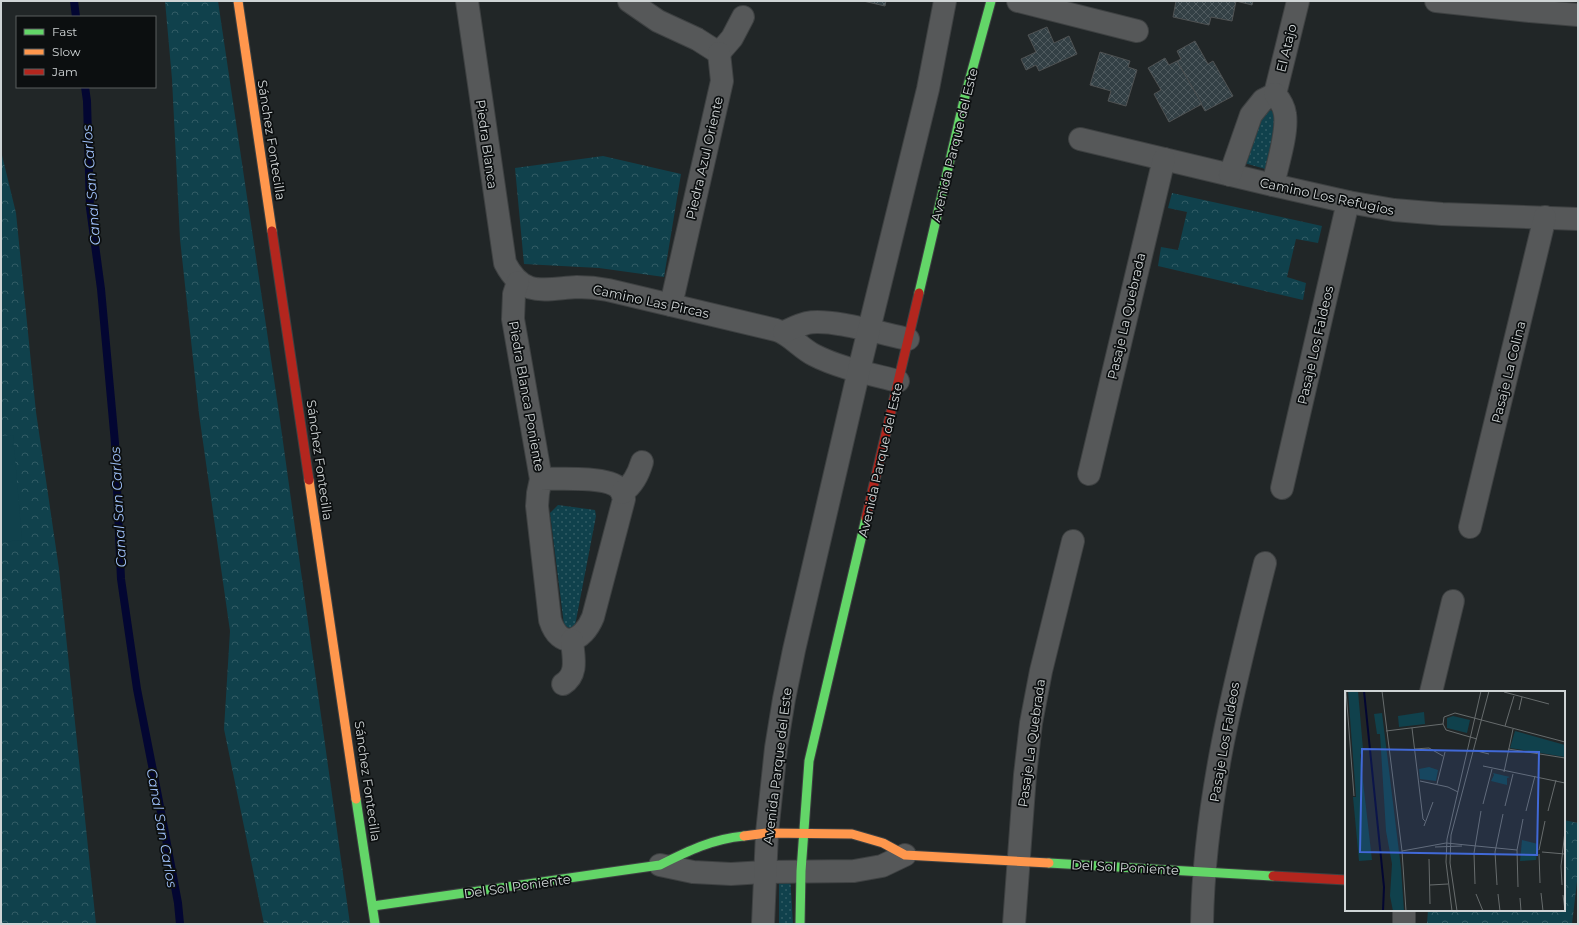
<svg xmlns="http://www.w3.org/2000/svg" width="1579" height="925" font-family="Montserrat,sans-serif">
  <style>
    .grass { fill: url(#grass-dots) }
    .forest { fill: url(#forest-crowns) }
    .pitch { fill: #10414c }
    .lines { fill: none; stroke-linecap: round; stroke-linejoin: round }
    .stream { stroke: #030632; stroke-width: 8 }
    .building { fill: url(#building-cross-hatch); stroke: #4f5253 }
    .street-casing { stroke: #3e4142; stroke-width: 24 }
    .fast-casing { stroke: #3e4142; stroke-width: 11 }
    .slow-casing { stroke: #3e4142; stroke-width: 11 }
    .jam-casing { stroke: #3e4142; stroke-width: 11 }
    .street { stroke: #565859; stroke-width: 22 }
    .fast { stroke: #63d668; stroke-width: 9 }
    .slow { stroke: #ff974d; stroke-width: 9 }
    .jam { stroke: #b3261e; stroke-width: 9 }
    .labels { text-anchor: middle; stroke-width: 3.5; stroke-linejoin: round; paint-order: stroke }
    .street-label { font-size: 13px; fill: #cfd4d5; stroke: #0c0f10 }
    .water-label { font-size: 14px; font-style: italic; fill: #9ebff8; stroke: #0c0f10 }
    .inset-river { fill: none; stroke: #030632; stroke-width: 2 }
    .inset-road { fill: none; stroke: #676c6d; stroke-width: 1 }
    .view { fill: #4169d7; fill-opacity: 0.15; stroke: #4169d7; stroke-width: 2 }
    .inset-edge { fill: none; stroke: #cfd4d5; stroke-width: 2 }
  </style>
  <defs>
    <pattern id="grass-dots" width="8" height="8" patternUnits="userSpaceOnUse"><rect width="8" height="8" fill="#10414c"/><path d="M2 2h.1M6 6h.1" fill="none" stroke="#325c65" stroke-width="1.8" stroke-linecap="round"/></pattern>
    <pattern id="forest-crowns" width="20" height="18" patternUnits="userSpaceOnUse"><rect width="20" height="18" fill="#10414c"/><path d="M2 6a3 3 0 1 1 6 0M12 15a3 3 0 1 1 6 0" fill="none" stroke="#325c65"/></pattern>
    <pattern id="building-cross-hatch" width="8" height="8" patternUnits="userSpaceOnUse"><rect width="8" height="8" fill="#334045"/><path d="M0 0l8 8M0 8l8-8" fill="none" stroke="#505b5f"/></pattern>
  </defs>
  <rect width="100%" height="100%" fill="#212627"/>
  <!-- grass -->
  <g class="grass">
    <path d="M1267,110L1275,111L1278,121L1272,171L1241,162L1250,136Z"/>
    <path d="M558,505L595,510L596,516L574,631L564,625L550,513Z"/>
    <path d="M790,874L793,924H779V878Z"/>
  </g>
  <!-- forest -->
  <g class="forest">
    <path d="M165,1H218L279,413L350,924H264L224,729L230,631L199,414L180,239L172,79Z"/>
    <path d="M1,151L16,213L36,412L59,569L96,924H1Z"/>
    <path d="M603,156L681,174L664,277L599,268L524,264L515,168Z"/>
    <path d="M1172,193L1322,226L1318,243L1296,239L1287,277L1306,283L1303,300L1158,266L1161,247L1178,250L1187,212L1168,208Z"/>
    <path d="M1564,820L1578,823V873L1572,924H1427L1428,910H1564Z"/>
  </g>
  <!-- pitch -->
  <path class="pitch" d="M13,435L22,540L1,542V436Z"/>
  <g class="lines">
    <!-- stream -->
    <g class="stream">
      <path d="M74,1L76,17"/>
      <path d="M85,87L87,101L90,208L101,289L115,443L121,579L137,689L158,796L178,903L180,924"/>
    </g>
  </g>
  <!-- building -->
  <g class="building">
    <path d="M863,1H886L885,6Z"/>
    <path d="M1176,1H1253L1252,5L1236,1L1232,21L1211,17L1209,25L1173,17Z"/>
    <path d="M1047,27L1054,43L1069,36L1077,54L1039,71L1036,65L1026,70L1021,59L1036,52L1028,35Z"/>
    <path d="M1195,41L1208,64L1213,61L1233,96L1205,111L1177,61L1181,59L1177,51Z"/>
    <path d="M1100,52L1130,61L1128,67L1137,70L1126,106L1108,101L1111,91L1090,85Z"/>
    <path d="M1165,58L1169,65L1177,61L1202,104L1169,122L1154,94L1161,90L1148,68Z"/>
  </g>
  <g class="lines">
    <!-- street casing -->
    <g class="street-casing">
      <g id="street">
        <path d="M467,1L505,263C523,298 544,289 577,287C588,287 598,288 608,290L776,330C790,334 800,348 814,355C839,368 871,374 898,381"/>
        <path d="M629,1L658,21L697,39L719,53"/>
        <path d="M1018,1L1137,31"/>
        <path d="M1436,1L1530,11L1578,15"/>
        <path d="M719,53L732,38L743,17"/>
        <path d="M1275,94L1298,1"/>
        <path d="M1080,139L1273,185L1348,202L1394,210L1442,214L1578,219"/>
        <path d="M1230,175L1251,115L1263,100L1275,94"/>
        <path d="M1273,185C1277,166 1288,133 1285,114C1284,106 1280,100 1275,94"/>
        <path d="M518,282L514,294L513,319L541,479L538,493L537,506L550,620C560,651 583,642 593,617L624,499C623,495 622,491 619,488C607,476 558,479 541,479"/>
        <path d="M671,305L722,81L719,53"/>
        <path d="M784,332C791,329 799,325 807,323C830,318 883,334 908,339"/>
        <path d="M1089,474L1164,159"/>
        <path d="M1282,488L1348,202"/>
        <path d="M622,493C633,485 638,475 642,462"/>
        <path d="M1470,527L1545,217"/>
        <path d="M563,684C579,674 573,656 572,640"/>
        <path d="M1431,692L1453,601"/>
        <path d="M660,865L693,872L731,874L765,872L854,871L882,866L905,855"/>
        <path d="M1404,910V924"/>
        <path d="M763,924L767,833L776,748L784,699L794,650L859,370L928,89L945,1"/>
        <path d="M1014,924L1025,775L1031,723L1041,671L1073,541"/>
        <path d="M1202,924C1204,801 1235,681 1265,563"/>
      </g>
    </g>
    <!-- fast casing -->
    <g class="fast-casing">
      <g id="fast">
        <path d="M919,293L964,100L991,1"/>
        <path d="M356,799L375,924"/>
        <path d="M1049,863L1273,876"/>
        <path d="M373,906L660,865C688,851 712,839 744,836"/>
        <path d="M800,924L801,871L809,761L866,518"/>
      </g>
    </g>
    <!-- slow casing -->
    <g class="slow-casing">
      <g id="slow">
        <path d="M238,1L272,231"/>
        <path d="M309,480L356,799"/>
        <path d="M744,836L767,833L852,834L883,843L905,855L1049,863"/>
      </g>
    </g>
    <!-- jam casing -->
    <g class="jam-casing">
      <g id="jam">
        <path d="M272,231L309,480"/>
        <path d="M866,518L919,293"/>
        <path d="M1273,876L1346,880"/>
      </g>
    </g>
    <!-- street -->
    <use href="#street" class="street"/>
    <!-- fast -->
    <use href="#fast" class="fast"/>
    <!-- slow -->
    <use href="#slow" class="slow"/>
    <!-- jam -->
    <use href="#jam" class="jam"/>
  </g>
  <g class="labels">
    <!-- street labels -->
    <g class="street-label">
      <text transform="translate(1286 48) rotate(-76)" y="5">El Atajo</text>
      <text transform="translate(272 140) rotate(81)" y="5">Sánchez Fontecilla</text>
      <text transform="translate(487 144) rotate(82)" y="5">Piedra Blanca</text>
      <text transform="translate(954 145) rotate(-76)" y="5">Avenida Parque del Este</text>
      <text transform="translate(704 158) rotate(-77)" y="5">Piedra Azul Oriente</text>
      <text transform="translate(1327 196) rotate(12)" y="5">Camino Los Refugios</text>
      <text transform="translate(651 301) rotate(12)" y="5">Camino Las Pircas</text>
      <text transform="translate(1126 316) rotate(-77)" y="5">Pasaje La Quebrada</text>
      <text transform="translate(1315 345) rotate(-77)" y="5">Pasaje Los Faldeos</text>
      <text transform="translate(1508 372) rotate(-76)" y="5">Pasaje La Colina</text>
      <text transform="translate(527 396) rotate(80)" y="5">Piedra Blanca Poniente</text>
      <text transform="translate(320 460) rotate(82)" y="5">Sánchez Fontecilla</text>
      <text transform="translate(880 460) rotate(-77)" y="5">Avenida Parque del Este</text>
      <text transform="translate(1224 742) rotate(-80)" y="5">Pasaje Los Faldeos</text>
      <text transform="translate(1031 743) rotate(-82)" y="5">Pasaje La Quebrada</text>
      <text transform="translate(777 766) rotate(-83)" y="5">Avenida Parque del Este</text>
      <text transform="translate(368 781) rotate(82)" y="5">Sánchez Fontecilla</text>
      <text transform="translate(1125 867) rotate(3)" y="5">Del Sol Poniente</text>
      <text transform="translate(517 886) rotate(-8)" y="5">Del Sol Poniente</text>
    </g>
    <!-- water labels -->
    <g class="water-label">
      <text transform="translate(91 185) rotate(-94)" y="5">Canal San Carlos</text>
      <text transform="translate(118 507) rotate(-93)" y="5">Canal San Carlos</text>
      <text transform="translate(162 828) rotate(80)" y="5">Canal San Carlos</text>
    </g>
  </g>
  <!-- overview -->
  <g transform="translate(1345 691)">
    <rect width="220" height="220" fill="#212627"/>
    <path d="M79,21L80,33L54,36L53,25Z" fill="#10414c"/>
    <path d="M3,0H13L18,58L15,64L27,169L14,170L8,106H11ZM37,22L56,177L59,220H48L45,205L47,173L41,140L35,43H32L29,23ZM108,25L125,29L122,42L102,37V27ZM170,40L220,54V66L165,57ZM84,76L93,79L91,90L75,88L74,78ZM148,82L165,86L162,87V94L146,90L149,84ZM177,149L193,153L191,169L175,170Z" fill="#10414c"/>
    <path class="inset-river" d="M19,0L39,196L38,220"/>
    <path class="inset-road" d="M1,0L9,105M37,0L57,160L61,220M159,1L204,13M174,19L177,6M160,35L169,5M67,37L78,128L80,130M41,40L98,33M132,48L101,39L98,33L99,26L110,22L220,51M69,58L84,57L98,65M163,58L220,67M128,59L144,63M138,75L220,92M159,81L168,38M75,90L103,96L113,101M92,93L100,61M138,113L147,78M160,115L168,83M181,120L190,85M203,120L211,89M79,135L88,111M90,156L117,155M194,159L200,130M57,160L101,152L172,159M197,161L220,163M194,163L195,192M84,168L85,213M130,193L129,162L136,120M85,194L103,193M152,194L150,161L158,123M217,194L216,175L220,140M173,196L172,159L178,128M196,202L198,220M131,203L138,220M153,203L155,220M218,204L220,220M175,207L176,220M107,220L101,171L102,148L136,0M112,220L105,172L106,144L144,0"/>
    <path class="view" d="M17,58L194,61L192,164L15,161Z"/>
    <rect width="220" height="220" class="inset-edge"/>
  </g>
  <!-- border -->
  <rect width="1579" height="925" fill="none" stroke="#cfd4d5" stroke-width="4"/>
  <!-- legend -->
  <rect x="16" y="16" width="140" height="72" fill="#0c0f10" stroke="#5a5e5f"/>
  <rect x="24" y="29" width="20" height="6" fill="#63d668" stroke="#5a5e5f"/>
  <text x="52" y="36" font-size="12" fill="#cfd4d5">Fast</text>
  <rect x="24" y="49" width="20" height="6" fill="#ff974d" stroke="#5a5e5f"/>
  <text x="52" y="56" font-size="12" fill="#cfd4d5">Slow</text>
  <rect x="24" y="69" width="20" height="6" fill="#b3261e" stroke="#5a5e5f"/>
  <text x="52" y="76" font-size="12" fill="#cfd4d5">Jam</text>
</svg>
